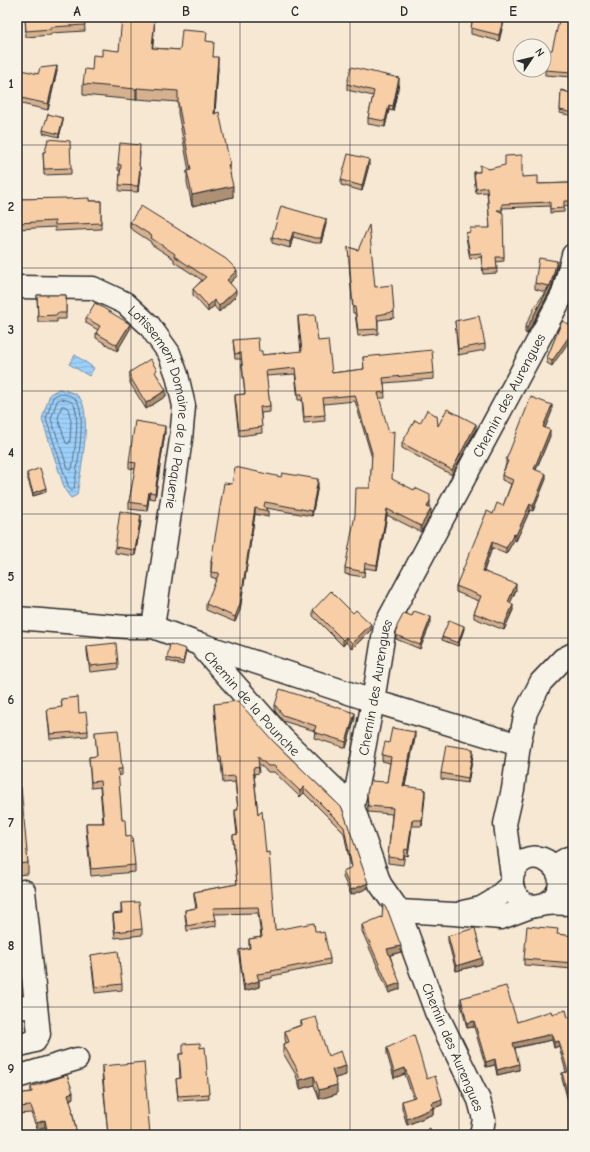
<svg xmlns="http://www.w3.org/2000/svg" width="590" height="1152" font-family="'Comic Neue',sans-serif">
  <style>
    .water { fill: url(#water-rules); stroke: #6f8ea8 }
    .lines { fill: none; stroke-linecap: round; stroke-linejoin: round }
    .shore { stroke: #596d7e; stroke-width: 1 }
    .minor-casing { stroke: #2b2b2b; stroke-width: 25 }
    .minor { stroke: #f7f3e8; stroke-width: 22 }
    .wall { fill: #d5b190; stroke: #2b2b2b }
    .shaded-wall { fill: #ae9075; stroke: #2b2b2b }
    .building { fill: #f8cea7; stroke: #2b2b2b }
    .grid { fill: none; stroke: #2b2b2b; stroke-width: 1; stroke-opacity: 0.55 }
    .labels { text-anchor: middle; stroke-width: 3; stroke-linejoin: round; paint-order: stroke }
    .street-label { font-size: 14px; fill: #2b2b2b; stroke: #f7f3e8 }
    .neatline { fill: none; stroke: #2b2b2b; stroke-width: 1.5 }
    .grid-label { font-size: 13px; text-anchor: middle; font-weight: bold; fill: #2b2b2b }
  </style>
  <defs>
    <pattern id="water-rules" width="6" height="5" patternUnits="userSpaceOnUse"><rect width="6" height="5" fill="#9dd0fb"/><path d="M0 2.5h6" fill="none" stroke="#87b3d7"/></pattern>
  </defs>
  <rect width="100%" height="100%" fill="#f7e8d4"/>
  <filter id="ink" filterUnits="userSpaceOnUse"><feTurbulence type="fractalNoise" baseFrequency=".025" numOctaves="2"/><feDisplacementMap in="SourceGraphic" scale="8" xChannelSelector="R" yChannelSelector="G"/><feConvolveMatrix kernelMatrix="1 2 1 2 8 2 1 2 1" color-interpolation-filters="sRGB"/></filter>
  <g filter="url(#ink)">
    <!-- water -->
    <g class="water">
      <path d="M75,355L94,368L89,376L69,364Z"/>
      <path d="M59,389C66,391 74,392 79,397C93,413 80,474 77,495L71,498L65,490L42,419L50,394Z"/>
    </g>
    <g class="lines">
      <!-- shore -->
      <g class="shore">
        <path d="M59,394C65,394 72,395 76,400C88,413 76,471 74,489L72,491L69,488L46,419L53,397Z"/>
        <path d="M61,399C65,400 70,400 73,403C81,414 74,455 72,469L70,470L68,469L51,419L57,401Z"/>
        <path d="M62,406H64L68,408L71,421L70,441L69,443L68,444L66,443L58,419Z"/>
      </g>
      <!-- minor casing -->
      <g class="minor-casing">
        <g id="minor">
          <path id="s1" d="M17,287L93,288L125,303L149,325L169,353L177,375L184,406L181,439L153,627"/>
          <path id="s2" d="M17,618L126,627H153L199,644L282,738L353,807"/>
          <path d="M200,644L373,701L519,745"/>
          <path d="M554,866L568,858L573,857"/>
          <path d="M512,876L505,824L513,789L519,745L526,712L541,682L563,659L573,654"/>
          <path d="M545,904C548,902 553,899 555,896C573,872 537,843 517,866C513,872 511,880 512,886C515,896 522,905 533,906C537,906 541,905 545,904C554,903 564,904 573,904"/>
          <path d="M399,911L454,914L501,918L533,906"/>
          <path d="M463,912L481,908L493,901L512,884"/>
          <path d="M17,1008L36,1006"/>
          <path d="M17,1046L35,1041L39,1034L24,891"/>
          <path d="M17,1077L77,1059"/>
          <path id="s3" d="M480,1135L482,1130L484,1119L479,1100L436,1012L399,911L380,884L353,807L373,701L385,626L563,294L573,255"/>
        </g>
      </g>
      <!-- minor -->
      <use href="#minor" class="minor"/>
    </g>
    <!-- wall -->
    <g class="wall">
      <path d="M25,17H84L85,31L51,33V35L26,37Z"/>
      <path d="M473,17H505L499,41L471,34V28Z"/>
      <path d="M573,18V71L572,77L545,75V70L552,50Z"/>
      <path d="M207,42L218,68L215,114L230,175L233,197L192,206L187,182V171H189L178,113V102L137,99L136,100L83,95V84L102,56L119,51L153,48L180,50Z"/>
      <path d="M57,71L48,110L17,103V72L22,73L38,74Z"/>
      <path d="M347,84H399L393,111L389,110L385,127L368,124V118L373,96L347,90Z"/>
      <path d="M561,90L573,94V116L560,113Z"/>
      <path d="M63,121L59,137L43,133V130Z"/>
      <path d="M43,152H45L71,168V174L44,175Z"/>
      <path d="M140,152L139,166L140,173L138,192L119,191L120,171L118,170V164Z"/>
      <path d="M369,165L362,191L341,185V180Z"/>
      <path d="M489,169L522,177L538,184L570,183L571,205L564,206V212L550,213V206L502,208L504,261L496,262L497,273L483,274L481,257L470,259L466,237V233L470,232L490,228L487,192L476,193L474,177V172H480Z"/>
      <path d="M17,199H66L89,201H101V229L55,231V227L17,229Z"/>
      <path d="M130,222L237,276L230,283L236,296L219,312L214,306L208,312L193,295V289L202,280L174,262V259L151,244V242L130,228Z"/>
      <path d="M326,224L321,243H315L293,237L290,248L272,243V237Z"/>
      <path d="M348,247L358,250L375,287L394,312V318L378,320V334L358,336L355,313H353Z"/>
      <path d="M557,267L551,289L527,334L525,333V327L545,292L535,289V283Z"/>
      <path d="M37,295H66V319H57V322H38Z"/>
      <path d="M573,299V309L571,308V302Z"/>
      <path d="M298,316L318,341L332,373L364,369L363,357L434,373V379L384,383L385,398H379L392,480L430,506L429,508L431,515L421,532L387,515L377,570L365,568L364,577L345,574V568L370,488L372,458L355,401L324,404L325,421L304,423L302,400H298L295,374L266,376L270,406V412L261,413L262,433L239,436L235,401V395L245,394L241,359H235L233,340L259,351L262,355L301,352L298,322Z"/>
      <path d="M86,318L130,329L117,351L96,338V333L98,330L86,323Z"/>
      <path d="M455,321L485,344V350L458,355Z"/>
      <path d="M562,321L552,366L547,363V358Z"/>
      <path d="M130,372L157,375L166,396L146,409L130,383Z"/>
      <path d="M552,411L545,428L550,436L536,470L546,479L533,511L530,510L516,541L514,540L506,554L492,548L484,571L516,590L510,603L513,610L504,630L474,618V613L479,601L456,592V586L493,514L503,506L511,484L502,480V475L506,464V460Z"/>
      <path d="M420,423L438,426L476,429L452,475L402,448V443Z"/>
      <path d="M165,432L155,499L149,498L147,511L129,509V502L135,469L129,468V462Z"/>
      <path d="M27,473L46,492L33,496L27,476Z"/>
      <path d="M232,484L318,485L312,516L266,508L268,511V517L255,514L240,610L235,622L206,610V604L217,579L211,577V562Z"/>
      <path d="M141,521L135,556L115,553V547Z"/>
      <path d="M313,610L353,613L371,630L352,649L346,642L343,646L313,616Z"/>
      <path d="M412,616L431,622L420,649L396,639V635Z"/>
      <path d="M464,629L458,646L442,640V637Z"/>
      <path d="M87,646L118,663V669L90,672L87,652Z"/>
      <path d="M186,652L183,665L167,661V658Z"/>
      <path d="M61,699L79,713L88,731V736L50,739L47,709L62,708Z"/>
      <path d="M214,704L273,741L342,808L368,888L351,895L343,877V871L351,868L344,833L304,793L300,797L274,772H268L258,763L259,773L254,774L258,815L266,853L275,930L315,931L320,933L330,959V964L272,976V978L259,980V987L244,991L239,956V950L249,948V939L261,937L258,913L214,914L216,920V926L187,931L185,916V910L196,908L194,897V892L237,884L233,841V835L237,834L235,816V810H238L235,782L223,783L221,762H219L214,710Z"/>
      <path d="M275,705L355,718L346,748L314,738L315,731L283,721L275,711Z"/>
      <path d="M95,732L122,769V775L118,776L122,820L126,837L135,865V872L91,876L86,830V823H103L100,787L91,788L89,757L97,756Z"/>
      <path d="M415,738L405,786L425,795L422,826H412L408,856L405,855L403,865L388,863V857L392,814L368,812L367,793L387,782L390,763L382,761V755L389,743Z"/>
      <path d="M473,755L468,783L441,779V773Z"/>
      <path d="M17,781L28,863V874L17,875Z"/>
      <path d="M121,903L142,929V935L115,938L113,920V914L121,913Z"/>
      <path d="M362,925L401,952L390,955L400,989L389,993L362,931Z"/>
      <path d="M17,933L20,965V976H17Z"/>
      <path d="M558,935L573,936V969L524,965V959Z"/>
      <path d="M448,936L482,964L456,971L448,941Z"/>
      <path d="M91,955L122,984V990L95,993L91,960Z"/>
      <path d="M461,998L517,1022L552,1014L568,1018V1101L562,1079V1073L566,1072L559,1046L554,1048L552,1040L515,1048L519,1070L497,1075L495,1065L486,1067L474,1027L467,1028L461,1004Z"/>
      <path d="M301,1021L328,1056L346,1075L335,1078L337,1094L319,1099L314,1085L300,1089L296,1075L283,1053V1044L286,1043L285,1039V1031L301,1025Z"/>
      <path d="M200,1048L209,1094V1099L178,1101L176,1079L180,1078L179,1054H183Z"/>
      <path d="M387,1048L427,1079L442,1105L433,1108V1114L407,1125L402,1108V1101L413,1098L405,1074L394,1078L387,1054Z"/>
      <path d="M102,1066L150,1135H108L102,1074Z"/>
      <path d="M31,1087L73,1098L70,1100L77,1135H46L45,1127L37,1129L31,1113L17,1114V1094L31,1092Z"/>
    </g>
    <!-- shaded-wall -->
    <g class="shaded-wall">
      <path d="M155,17L152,59V48Z"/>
      <path d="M504,17H505L499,41V35Z"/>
      <path d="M218,57V68L214,125V114Z"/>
      <path d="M573,65V71L572,77V72Z"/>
      <path d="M57,66V71L48,110V104Z"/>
      <path d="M399,78V84L393,111V106Z"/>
      <path d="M137,88V99L136,100V89Z"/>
      <path d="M389,105V110L385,127V121Z"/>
      <path d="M63,118V121L59,137V134Z"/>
      <path d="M369,159V165L362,191V186Z"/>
      <path d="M230,164V176L228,165Z"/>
      <path d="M140,167V173L138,192V186Z"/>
      <path d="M233,186V197L192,206V195Z"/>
      <path d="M326,219V224L321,243V238Z"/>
      <path d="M293,232V237L290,248V242Z"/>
      <path d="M557,261V267L551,289L527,334V328L551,283Z"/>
      <path d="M237,270V276L227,286V280Z"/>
      <path d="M236,290V296L219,312V306Z"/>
      <path d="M214,300V306L208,312V306Z"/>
      <path d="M130,324V329L117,351V345Z"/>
      <path d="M573,331V336L552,366V361Z"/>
      <path d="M166,390V396L146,409V403Z"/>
      <path d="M552,405V411L543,433V427Z"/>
      <path d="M476,424V429L452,475V470Z"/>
      <path d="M165,426V432L155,499V493Z"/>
      <path d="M550,430V436L534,474V469Z"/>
      <path d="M546,474V479L533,511V506Z"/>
      <path d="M318,479V485L312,516V511Z"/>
      <path d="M46,488V492L33,496V493Z"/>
      <path d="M149,492V498L147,511V505Z"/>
      <path d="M430,501V506L427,513V507Z"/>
      <path d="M530,504V510L516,541V535Z"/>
      <path d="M255,508V514L240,610L235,622V617Z"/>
      <path d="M387,509V515L377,570V565Z"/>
      <path d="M431,509V515L421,532V526Z"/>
      <path d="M141,515V521L135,556V550Z"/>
      <path d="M514,534V540L506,554V548Z"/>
      <path d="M492,542V548L482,576V571Z"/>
      <path d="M516,584V590L508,608V602Z"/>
      <path d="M513,605V610L504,630V625Z"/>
      <path d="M431,617V622L420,649V645Z"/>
      <path d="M371,624V630L352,649V643Z"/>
      <path d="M464,626V629L458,646V643Z"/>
      <path d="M346,637V642L343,646V640Z"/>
      <path d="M355,713V718L346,748V742Z"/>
      <path d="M415,732V738L403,792V786Z"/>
      <path d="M473,749V755L468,783V778Z"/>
      <path d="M304,787V793L300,797V791Z"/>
      <path d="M425,789V795L422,826V820Z"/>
      <path d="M412,820V826L408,856V850Z"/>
      <path d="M368,883V888L351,895V890Z"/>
      <path d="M401,946V952L387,956V949Z"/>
      <path d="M482,958V964L456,971V966Z"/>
      <path d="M259,981V987L244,991V985Z"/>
      <path d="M400,983V989L389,993V987Z"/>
      <path d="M474,1021V1027L467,1028V1023Z"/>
      <path d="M552,1034V1040L513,1048V1043Z"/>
      <path d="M559,1041V1046L554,1048V1042Z"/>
      <path d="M495,1059V1065L486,1067V1062Z"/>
      <path d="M519,1064V1070L497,1075V1070Z"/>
      <path d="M346,1066V1075L332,1079V1070Z"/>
      <path d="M405,1068V1074L394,1078V1072Z"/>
      <path d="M314,1076V1085L300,1089V1080Z"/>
      <path d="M337,1085V1094L319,1099V1090Z"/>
      <path d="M73,1092V1098L68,1100V1094Z"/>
      <path d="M573,1094V1099L568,1101V1095Z"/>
      <path d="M442,1099V1105L431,1109V1103Z"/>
      <path d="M433,1108V1114L407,1125V1119Z"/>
      <path d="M45,1120V1127L37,1129V1123Z"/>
    </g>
    <!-- building -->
    <g class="building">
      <path d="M25,17H84L85,25L51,27V29L26,31Z"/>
      <path d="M122,17H155L152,48L180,50L182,30L207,32L206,41L214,42L213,57H218L214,114L219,112L230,164L228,165L233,186L192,195L187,171L191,170L178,102V91L137,88L136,89L83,84L85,69L92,70L93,55L102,56V49L119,51Z"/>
      <path d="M473,17H504L499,35L471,28Z"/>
      <path d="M560,17H568L573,18V65L572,72L545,70L550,50H552Z"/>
      <path d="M57,66L48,104L17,97L18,91H17V72L22,73V70L38,74L40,68Z"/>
      <path d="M351,67L399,78L393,106L389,105L385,121L368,118L374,91L347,84Z"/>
      <path d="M561,90L573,94V113L560,110Z"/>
      <path d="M48,114L63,118L59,134L43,130Z"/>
      <path d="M48,139L70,141L71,168L44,169L43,152H45Z"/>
      <path d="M120,143L140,145L139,166L140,167L138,186L119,185L121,165L118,164Z"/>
      <path d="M348,154L369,159L362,186L341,180Z"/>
      <path d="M522,155V177L538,176V184L570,183L571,201H564V208L550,209V202L502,204V210H497L503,213L504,257H496L497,269H483L481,253L470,254L466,233L470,232V228H490L487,187L476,189L474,172H480V165L489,169L505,165V156Z"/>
      <path d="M66,198V199L89,198V201H101V223L55,225V221L17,223V199Z"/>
      <path d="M141,206L226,259L237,270L227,280L236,290L219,306L214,300L208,306L193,289L206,277L174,256L175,254L151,238L152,236L130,222Z"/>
      <path d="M281,206L326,219L321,238H315L293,232L290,242L272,237Z"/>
      <path d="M369,225L375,287L392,285L394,312L377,315L378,329L358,330L355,307H353L348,247L358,250Z"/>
      <path d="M539,258L557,261L551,283L527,328L525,327L535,307L549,286L535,283Z"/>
      <path d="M37,295H66V313H57V315L38,316Z"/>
      <path d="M95,303L130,324L117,345L96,333L100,326L86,318Z"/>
      <path d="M315,315L318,341L328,340L332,373L364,369L363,357L432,350L434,373L383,378L385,392L378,393L389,433L394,431L392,479L414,490L415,488L430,495V501L427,507L431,509L421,526L387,509L377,565L365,563L364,572L345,568L355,515L356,488H370L372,453L355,395L323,398L325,415L304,417L302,394H298L295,368L266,371L270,406L260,407L262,427L239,430L235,395L245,394L241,353L235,354L233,340L258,338L259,351H262V355L302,351L298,316Z"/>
      <path d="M479,316L485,344L458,349L455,321Z"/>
      <path d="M562,321L573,326V331L552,361L547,358Z"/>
      <path d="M150,359L157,370L155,372L166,390L146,403L130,377V372Z"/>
      <path d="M531,397L552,405L543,427L550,430L534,469L546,474L533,506L530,504L516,535L514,534L506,548L492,542L482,571L516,584L508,602L513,605L504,625L474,613L481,596L456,586L487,511L493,514L497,503L503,506L513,480L502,475L508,461L506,460Z"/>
      <path d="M447,409L476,424L452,470L402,443L415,420L420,423L427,410L437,416L438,426Z"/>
      <path d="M135,421L165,426L155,493L149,492L147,505L129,502L136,463L129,462Z"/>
      <path d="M235,467L281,477L282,473L318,479L312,511L265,502L264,506L268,511L255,508L240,604L235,617L206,604L219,573L211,572L212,562H211L224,483L232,484Z"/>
      <path d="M40,468L46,488L33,493L27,473Z"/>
      <path d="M120,511L141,515L135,550L115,547Z"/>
      <path d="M331,591L353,613L356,610L371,624L352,643L346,637L343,640L313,610Z"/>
      <path d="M414,611L431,617L420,645L396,635L397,626L404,613L412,616Z"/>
      <path d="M449,620L464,626L458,643L442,637Z"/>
      <path d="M116,643L118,663L90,666L87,646Z"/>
      <path d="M170,644L186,649L183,662L167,658Z"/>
      <path d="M280,689L355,713L346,742L314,732L316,726L283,715L275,705Z"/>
      <path d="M78,697L79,713L86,712L88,731L50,734L47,709L62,707L61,699Z"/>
      <path d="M238,701L273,741L342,808L368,883L351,890L343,871L352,867L344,827L304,787L300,791L274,766H268L258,757L259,767L253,768L258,815L262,811L266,853L269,852L275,930L314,923L315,931H319L320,933L324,932L330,959L271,971L272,972L257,974L259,981L244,985L239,950L250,948L249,939L262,937L258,907L213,908L216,920L187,926L185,910L197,908L194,892L237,884L233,835L238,834L235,810H238L235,776L223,777L221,756H219L214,704Z"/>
      <path d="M392,728L415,732L403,786L425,789L422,820H412L408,850L405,849L403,859L388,857L393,808L368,806L367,793L370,781L387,782L391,757L382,755L385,742L389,743Z"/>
      <path d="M118,730L122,769H118L122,820H125L126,837L132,836L135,865L91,869L86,823H104L100,781L91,782L89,757L97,756L95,732Z"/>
      <path d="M446,745L473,749L468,778L441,773Z"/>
      <path d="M17,781L18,787H21L28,863L17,864Z"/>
      <path d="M139,902L142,929L115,932L113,914L122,913L121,903Z"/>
      <path d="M383,904L388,911L401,946L387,949L400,983L389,987L362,925L381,917L382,918Z"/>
      <path d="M527,926L558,929L557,934L573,936V963L524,959Z"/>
      <path d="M475,928L482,958L456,966L448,936Z"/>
      <path d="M17,933L20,965H17Z"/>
      <path d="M118,951L122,984L95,987L91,955Z"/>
      <path d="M506,986L517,1022L551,1011L552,1014L566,1010L568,1018L573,1017V1094L568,1095L562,1073L568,1072L559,1041L554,1042L552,1034L513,1043L519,1064L497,1070L495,1059L486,1062L474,1021L467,1023L461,998Z"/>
      <path d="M316,1017L328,1056L341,1051L346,1066L332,1070L337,1085L319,1090L314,1076L300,1080L296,1067L283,1044L289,1042L285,1031L302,1025L301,1021Z"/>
      <path d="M414,1035L427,1079L435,1076L442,1099L431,1103L433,1108L407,1119L402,1101L415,1097L405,1068L394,1072L387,1048Z"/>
      <path d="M200,1043V1048L205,1047L209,1094L178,1096L176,1079L181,1078L179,1054H183V1044Z"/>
      <path d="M144,1062L150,1135H108L102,1066Z"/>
      <path d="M67,1075L73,1092L68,1094L73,1111H72L77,1135H48L45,1120L37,1123L31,1106L17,1107V1094L32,1092L31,1087Z"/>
      <path d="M430,1128L432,1135H419Z"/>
    </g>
  </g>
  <!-- grid -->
  <path class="grid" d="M131,17V1135M240,17V1135M350,17V1135M459,17V1135M17,145H573M17,268H573M17,391H573M17,514H573M17,638H573M17,761H573M17,884H573M17,1007H573"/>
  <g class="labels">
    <!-- street labels -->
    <g class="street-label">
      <text dy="5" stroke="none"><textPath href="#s3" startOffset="802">Chemin des Aurengues</textPath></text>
      <text dy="5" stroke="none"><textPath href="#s1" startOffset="228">Lotissement Domaine de la Paquerie</textPath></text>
      <text dy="5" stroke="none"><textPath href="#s3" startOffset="478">Chemin des Aurengues</textPath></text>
      <text dy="5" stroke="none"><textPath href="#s2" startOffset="265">Chemin de la Pounche</textPath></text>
      <text transform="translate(453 1047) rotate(67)" y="5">Chemin des Aurengues</text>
    </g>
  </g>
  <!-- margin -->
  <rect width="590" height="1152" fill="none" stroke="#f7f3e8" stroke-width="44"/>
  <!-- north arrow -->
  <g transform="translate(532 58) rotate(55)"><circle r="19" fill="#f7f3e8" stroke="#a5a39c"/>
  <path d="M0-3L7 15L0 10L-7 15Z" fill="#2b2b2b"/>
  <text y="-6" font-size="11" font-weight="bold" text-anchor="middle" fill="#2b2b2b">N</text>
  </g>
  <rect x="22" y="22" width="546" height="1108" class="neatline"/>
  <g class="grid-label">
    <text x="77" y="16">A</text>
    <text x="186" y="16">B</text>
    <text x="295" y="16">C</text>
    <text x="404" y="16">D</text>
    <text x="513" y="16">E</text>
    <text x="11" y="88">1</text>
    <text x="11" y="211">2</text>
    <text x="11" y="334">3</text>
    <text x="11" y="457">4</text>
    <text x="11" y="581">5</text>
    <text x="11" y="704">6</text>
    <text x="11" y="827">7</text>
    <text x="11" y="950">8</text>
    <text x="11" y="1073">9</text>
  </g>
</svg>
